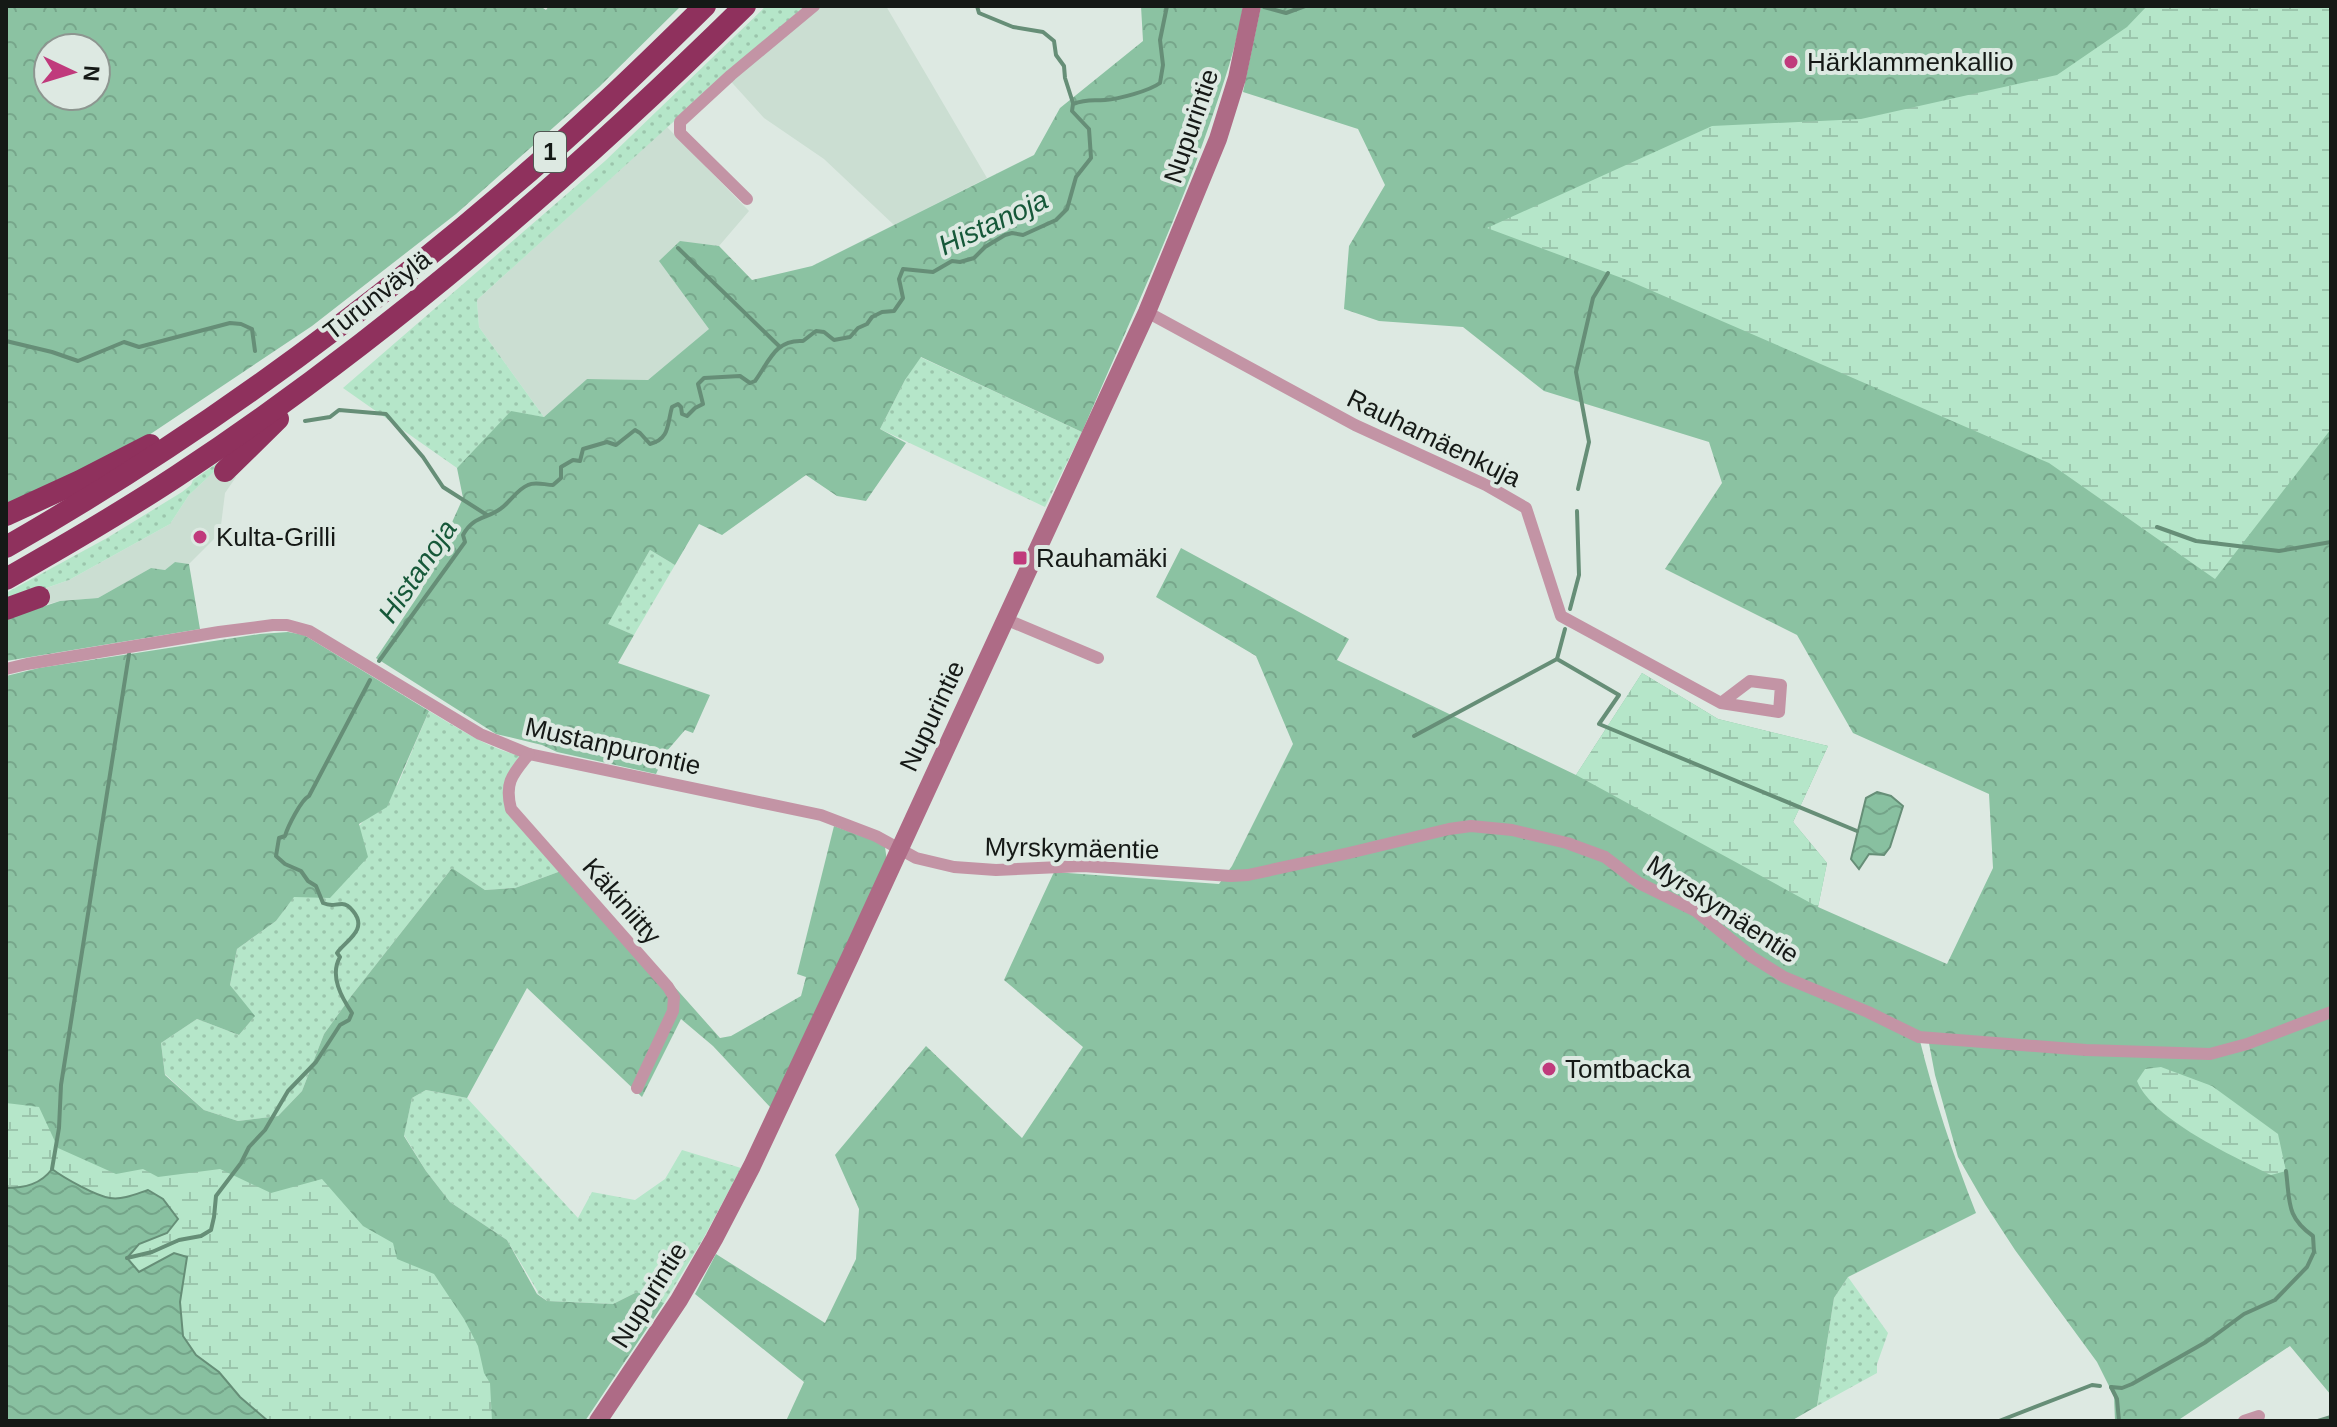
<svg xmlns="http://www.w3.org/2000/svg" width="2337" height="1427" font-family="Arial,sans-serif">
  <style>
    .built { fill: #cbded2 }
    .grass { fill: url(#grass-dots) }
    .forest { fill: url(#forest-crowns); fill-rule: evenodd }
    .wetland { fill: url(#wetland-marsh) }
    .water { fill: url(#water-waves); stroke: #668e77; stroke-width: 2 }
    .lines { fill: none; stroke-linecap: round; stroke-linejoin: round }
    .stream { stroke: #668e77; stroke-width: 4 }
    .street { stroke: #c394a5; stroke-width: 12 }
    .secondary { stroke: #ae6b86; stroke-width: 18 }
    .highway { stroke: #8f315d; stroke-width: 22 }
    .poi-dot { fill: #c03a7c; stroke: #dde9e2; stroke-width: 3 }
    .labels { text-anchor: middle; stroke-width: 8; stroke-linejoin: round; paint-order: stroke }
    .shield { fill: #dde9e2; stroke: #515753; stroke-width: 2 }
    .shield-label { font-size: 24px; font-weight: bold; fill: #151916 }
    .poi-label { font-size: 26px; fill: #151916; stroke: #dde9e2; text-anchor: start }
    .street-label { font-size: 26px; fill: #151916; stroke: #dde9e2 }
    .water-label { font-size: 28px; font-style: italic; fill: #165839; stroke: #dde9e2 }
  </style>
  <defs>
    <pattern id="grass-dots" width="8" height="8" patternUnits="userSpaceOnUse" patternTransform="scale(2)"><rect width="8" height="8" fill="#b5e6c9"/><path d="M2 2h.1M6 6h.1" fill="none" stroke="#9bc5ac" stroke-width="1.8" stroke-linecap="round"/></pattern>
    <pattern id="forest-crowns" width="20" height="18" patternUnits="userSpaceOnUse" patternTransform="scale(2)"><rect width="20" height="18" fill="#8bc2a2"/><path d="M2 6a3 3 0 1 1 6 0M12 15a3 3 0 1 1 6 0" fill="none" stroke="#77a68b"/></pattern>
    <pattern id="wetland-marsh" width="20" height="14" patternUnits="userSpaceOnUse" patternTransform="scale(2)"><rect width="20" height="14" fill="#b5e6c9"/><path d="M1 5h8M5 5V1M11 12h8M15 12V8" fill="none" stroke="#9bc5ac"/></pattern>
    <pattern id="water-waves" width="16" height="10" patternUnits="userSpaceOnUse" patternTransform="scale(2)"><rect width="16" height="10" fill="#88c0a0"/><path d="M0 5q4-4 8 0t8 0" fill="none" stroke="#74a489"/></pattern>
  </defs>
  <rect width="100%" height="100%" fill="#dde9e2"/>
  <!-- built -->
  <g class="built">
    <path d="M806,6H886L987,178L894,225L824,159L764,118L725,75Z"/>
    <path d="M667,127L749,211L719,246L680,242L710,329L648,380L587,379L544,417L479,327L477,300Z"/>
    <path d="M219,467L236,477L225,493L220,533L189,564L175,562L165,570L151,568L98,598L60,601L41,606L38,591L69,580L170,524L189,495Z"/>
  </g>
  <!-- grass -->
  <g class="grass">
    <path d="M766,6H805L725,75L477,300L479,327L544,417L511,412L457,468L343,388L605,161Z"/>
    <path d="M920,357L1082,432L1045,507L880,429L905,380Z"/>
    <path d="M226,457L219,467L189,495L170,524L69,580L6,602V593L107,538L182,492L191,485L193,480Z"/>
    <path d="M650,550L675,565L634,635L607,624Z"/>
    <path d="M429,711C461,730 493,752 531,758C524,767 512,779 511,791C511,813 554,851 569,868L515,888L485,890L452,868L352,995L324,1034L302,1091L278,1116L238,1121L204,1110L165,1074L161,1043L197,1019L239,1035L254,1017L230,985L237,949L276,921L294,896L398,784Z"/>
    <path d="M426,1090L467,1098L578,1218L592,1192L635,1200L665,1179L682,1150L741,1168L703,1239L664,1303L637,1292L613,1304L547,1301L537,1293L538,1292L507,1240L450,1202L426,1171L404,1135L412,1098Z"/>
    <path d="M1848,1277L1888,1333L1877,1364V1373L1817,1406L1834,1298Z"/>
  </g>
  <!-- forest -->
  <g class="forest">
    <path d="M6,6H540L546,10L549,6H681L599,87L456,214L312,326L143,439L6,508ZM48,48H96V96H48Z"/>
    <path d="M1141,6H1243C1237,46 1223,85 1210,123C1174,228 1126,329 1082,432L921,357L905,380L880,429L906,443L866,501L837,496L806,475L722,535L699,524L675,565L650,550L608,624L634,635L618,663L710,695L693,733L685,730L666,752L656,774L557,752L542,745L496,734L376,658L420,593L463,498L457,468L511,411L544,417L587,379L648,380L709,329L659,261L680,241L719,246L752,280L812,266L1034,155L1060,108L1143,41Z"/>
    <path d="M1261,6H2331V1395L2290,1346L2177,1421H2115L2114,1396L2097,1362L2015,1250L1985,1204L1958,1157L1935,1075L1928,1038L1919,1037C1934,1098 1953,1155 1976,1213L1848,1277L1834,1298L1817,1406L1791,1421H786L804,1382L695,1294L716,1254L825,1323L856,1259L859,1209L835,1155L926,1046L1022,1138L1083,1047L1004,980L1054,872L1219,884L1232,866L1293,744L1256,656L1156,597L1181,548L1349,639L1337,660L1576,775L1642,673L1718,719L1828,746L1793,822L1827,863L1818,907L1947,964L1993,868L1989,794L1853,733L1797,635L1665,569L1722,483L1709,442L1544,391L1463,327L1379,321L1344,309L1349,246L1385,185L1358,129L1243,92Z"/>
    <path d="M175,562L189,564L200,629L6,661V619L60,601L98,598L151,568L165,570Z"/>
    <path d="M288,632L304,635L429,711L387,807L359,824L368,857L330,898L294,897L276,921L237,949L230,985L255,1016L239,1035L197,1019L161,1043L165,1075L204,1110L238,1121L278,1116L302,1091L324,1034L352,995L452,868L485,890L515,888L569,868L720,1038L731,1036L801,996L806,977L797,974L834,826L878,842L885,847L887,861L771,1108L713,1046L681,1019L642,1097L527,988L467,1098L426,1090L412,1098L404,1136L426,1171L450,1202L507,1240L537,1294L547,1301L613,1304L637,1292L664,1303L585,1421H268L180,1302L127,1258L6,1188V676L39,668L260,634Z"/>
  </g>
  <!-- wetland -->
  <g class="wetland">
    <path d="M2147,6H2331V429L2215,579L2049,463L1627,280L1487,228L1712,126L1861,119L2057,75L2127,27Z"/>
    <path d="M1642,673L1718,719L1828,746L1793,822L1827,863L1818,907L1576,775Z"/>
    <path d="M2161,1067L2212,1086L2278,1134L2286,1171L2271,1175C2233,1156 2153,1120 2137,1081L2145,1069Z"/>
    <path d="M6,1103L39,1107L58,1148L116,1174L143,1169L158,1177L220,1169L271,1193L322,1179L363,1226L393,1243L397,1259L434,1274L464,1319L478,1346L484,1373L490,1383L492,1421H234L139,1272L127,1258L6,1213Z"/>
  </g>
  <!-- water -->
  <g class="water">
    <path d="M1877,792L1891,796L1903,806L1890,847L1884,855L1869,854L1859,869L1851,859L1866,798Z"/>
    <path d="M52,1169C64,1178 96,1196 110,1198C123,1200 136,1194 148,1190L163,1199L178,1219L167,1233L139,1244L127,1258L139,1272L174,1253L187,1257L180,1302L183,1336L196,1355L219,1372L240,1397L268,1421H6V1188C25,1188 41,1184 52,1169Z"/>
  </g>
  <g class="lines">
    <!-- stream -->
    <g class="stream">
      <path d="M977,6L979,13L1013,27L1043,32L1054,41L1056,55L1064,66L1065,78L1073,103"/>
      <path d="M1264,7L1286,13L1305,6"/>
      <path d="M678,248L779,346"/>
      <path d="M6,341L52,352L78,361L124,342L139,347L230,323L241,324L252,329L255,351"/>
      <path d="M305,421L330,417L339,410L386,414L423,457L443,487L487,515"/>
      <path d="M1578,489L1589,442L1576,372L1593,298L1608,273"/>
      <path d="M2157,527L2196,541L2279,551L2331,542"/>
      <path d="M1570,609L1579,575L1577,511"/>
      <path d="M1565,629L1557,659L1619,695L1599,724L1857,831"/>
      <path d="M379,661L465,542L463,535C474,514 489,520 504,506C512,499 518,489 528,485C535,481 545,485 553,485L561,478V467L573,460L580,461L583,449L607,442L616,445L635,430L640,433L650,444C670,439 667,424 672,407L678,404L681,407L682,414L687,416L695,408L703,404L698,384L704,378L740,376L750,383L755,381C769,362 775,339 803,341L816,331L824,332L834,340L850,337L858,328L867,324L872,317L882,312L894,311L903,298L899,279L903,269L933,272L952,261L960,262L974,258L985,247L1005,235L1012,233L1023,235L1056,220L1067,209L1076,177L1091,158L1089,129L1072,111L1073,104C1087,99 1091,101 1105,100C1119,99 1149,91 1160,83L1163,65L1160,40L1167,6"/>
      <path d="M1414,736L1557,659"/>
      <path d="M52,1169L59,1128L61,1085L129,654"/>
      <path d="M127,1258L152,1252L179,1240L201,1236L211,1230L214,1217L216,1196L241,1163L249,1147L265,1130L288,1091L316,1062L340,1025L349,1020L352,1013C342,998 329,976 340,957L337,953C345,941 369,930 353,911C350,907 347,904 342,904C334,904 332,907 323,903L316,886L308,881L301,871L285,864L276,856L279,838L285,836C288,826 301,800 309,796L370,680"/>
      <path d="M2111,1387L2122,1388L2132,1384L2206,1342L2244,1314L2275,1300L2307,1267L2314,1252L2313,1236C2286,1217 2290,1202 2286,1171"/>
      <path d="M2111,1387L2117,1399L2119,1421"/>
      <path d="M1999,1421L2092,1385L2100,1386"/>
      <path d="M2318,1421L2331,1417"/>
    </g>
    <!-- street -->
    <g class="street">
      <path d="M747,199L680,133V122L731,75L814,6"/>
      <path d="M1147,312L1355,425L1486,485L1526,508L1561,616L1721,703L1779,712L1781,685L1750,681L1721,703"/>
      <path d="M1005,619L1098,658"/>
      <path d="M6,669L27,664L219,632L273,625H287L309,631L480,734L529,754L821,815L876,836L916,858L954,867L996,870L1083,866L1231,876L1248,875L1349,853L1449,829L1471,826L1512,830L1567,843L1605,857L1639,883L1696,911L1752,957L1784,977L1868,1012L1919,1037L2086,1050L2210,1054L2247,1044L2331,1012"/>
      <path d="M529,754C513,774 504,782 511,809L668,987L674,997L673,1011L637,1088"/>
      <path d="M2244,1421L2259,1416"/>
    </g>
    <!-- secondary -->
    <path class="secondary" d="M598,1421L679,1300L714,1239L752,1166L850,957L1147,312L1218,139L1237,78L1252,6"/>
    <!-- highway -->
    <g class="highway">
      <path d="M225,471L278,419"/>
      <path d="M6,515L80,481L150,445"/>
      <path d="M6,547C183,446 350,325 505,192C575,133 640,70 705,6"/>
      <path d="M6,579C64,546 121,513 177,476C383,340 570,178 745,6"/>
      <path d="M6,609L39,597"/>
    </g>
  </g>
  <!-- markers -->
  <g class="poi-dot">
    <circle cx="1791" cy="62" r="8"/>
    <circle cx="200" cy="537" r="8"/>
    <rect x="1012" y="550" width="16" height="16" rx="4"/>
    <circle cx="1549" cy="1069" r="8"/>
  </g>
  <g class="labels">
    <!-- shield labels -->
    <rect class="shield" x="534" y="132" width="32" height="40" rx="6"/>
    <g class="shield-label">
      <text x="550" y="160">1</text>
    </g>
    <!-- poi labels -->
    <g class="poi-label">
      <text x="1807" y="71">Härklammenkallio</text>
      <text x="216" y="546">Kulta-Grilli</text>
      <text x="1036" y="567">Rauhamäki</text>
      <text x="1565" y="1078">Tomtbacka</text>
    </g>
    <!-- street labels -->
    <g class="street-label">
      <text transform="translate(1191 126) rotate(-71)" y="9">Nupurintie</text>
      <text transform="translate(377 295) rotate(-38)" y="9">Turunväylä</text>
      <text transform="translate(1434 438) rotate(26)" y="9">Rauhamäenkuja</text>
      <text transform="translate(932 716) rotate(-65)" y="9">Nupurintie</text>
      <text transform="translate(613 746) rotate(13)" y="9">Mustanpurontie</text>
      <text transform="translate(1072 848) rotate(1)" y="9">Myrskymäentie</text>
      <text transform="translate(622 901) rotate(49)" y="9">Käkiniitty</text>
      <text transform="translate(1723 909) rotate(33)" y="9">Myrskymäentie</text>
      <text transform="translate(649 1295) rotate(-58)" y="9">Nupurintie</text>
    </g>
    <!-- water labels -->
    <g class="water-label">
      <text transform="translate(993 222) rotate(-25)" y="10">Histanoja</text>
      <text transform="translate(417 571) rotate(-56)" y="10">Histanoja</text>
    </g>
  </g>
  <!-- border -->
  <rect width="2337" height="1427" fill="none" stroke="#151916" stroke-width="16"/>
  <!-- north arrow -->
  <g transform="translate(72 72) rotate(94)"><circle r="38" fill="#dde9e2" stroke="#8d9690" stroke-width="2"/>
  <path d="M0-6L14 30L0 20L-14 30Z" fill="#c03a7c"/>
  <text y="-12" font-size="22" font-weight="bold" text-anchor="middle" fill="#151916">N</text>
  </g>
</svg>
